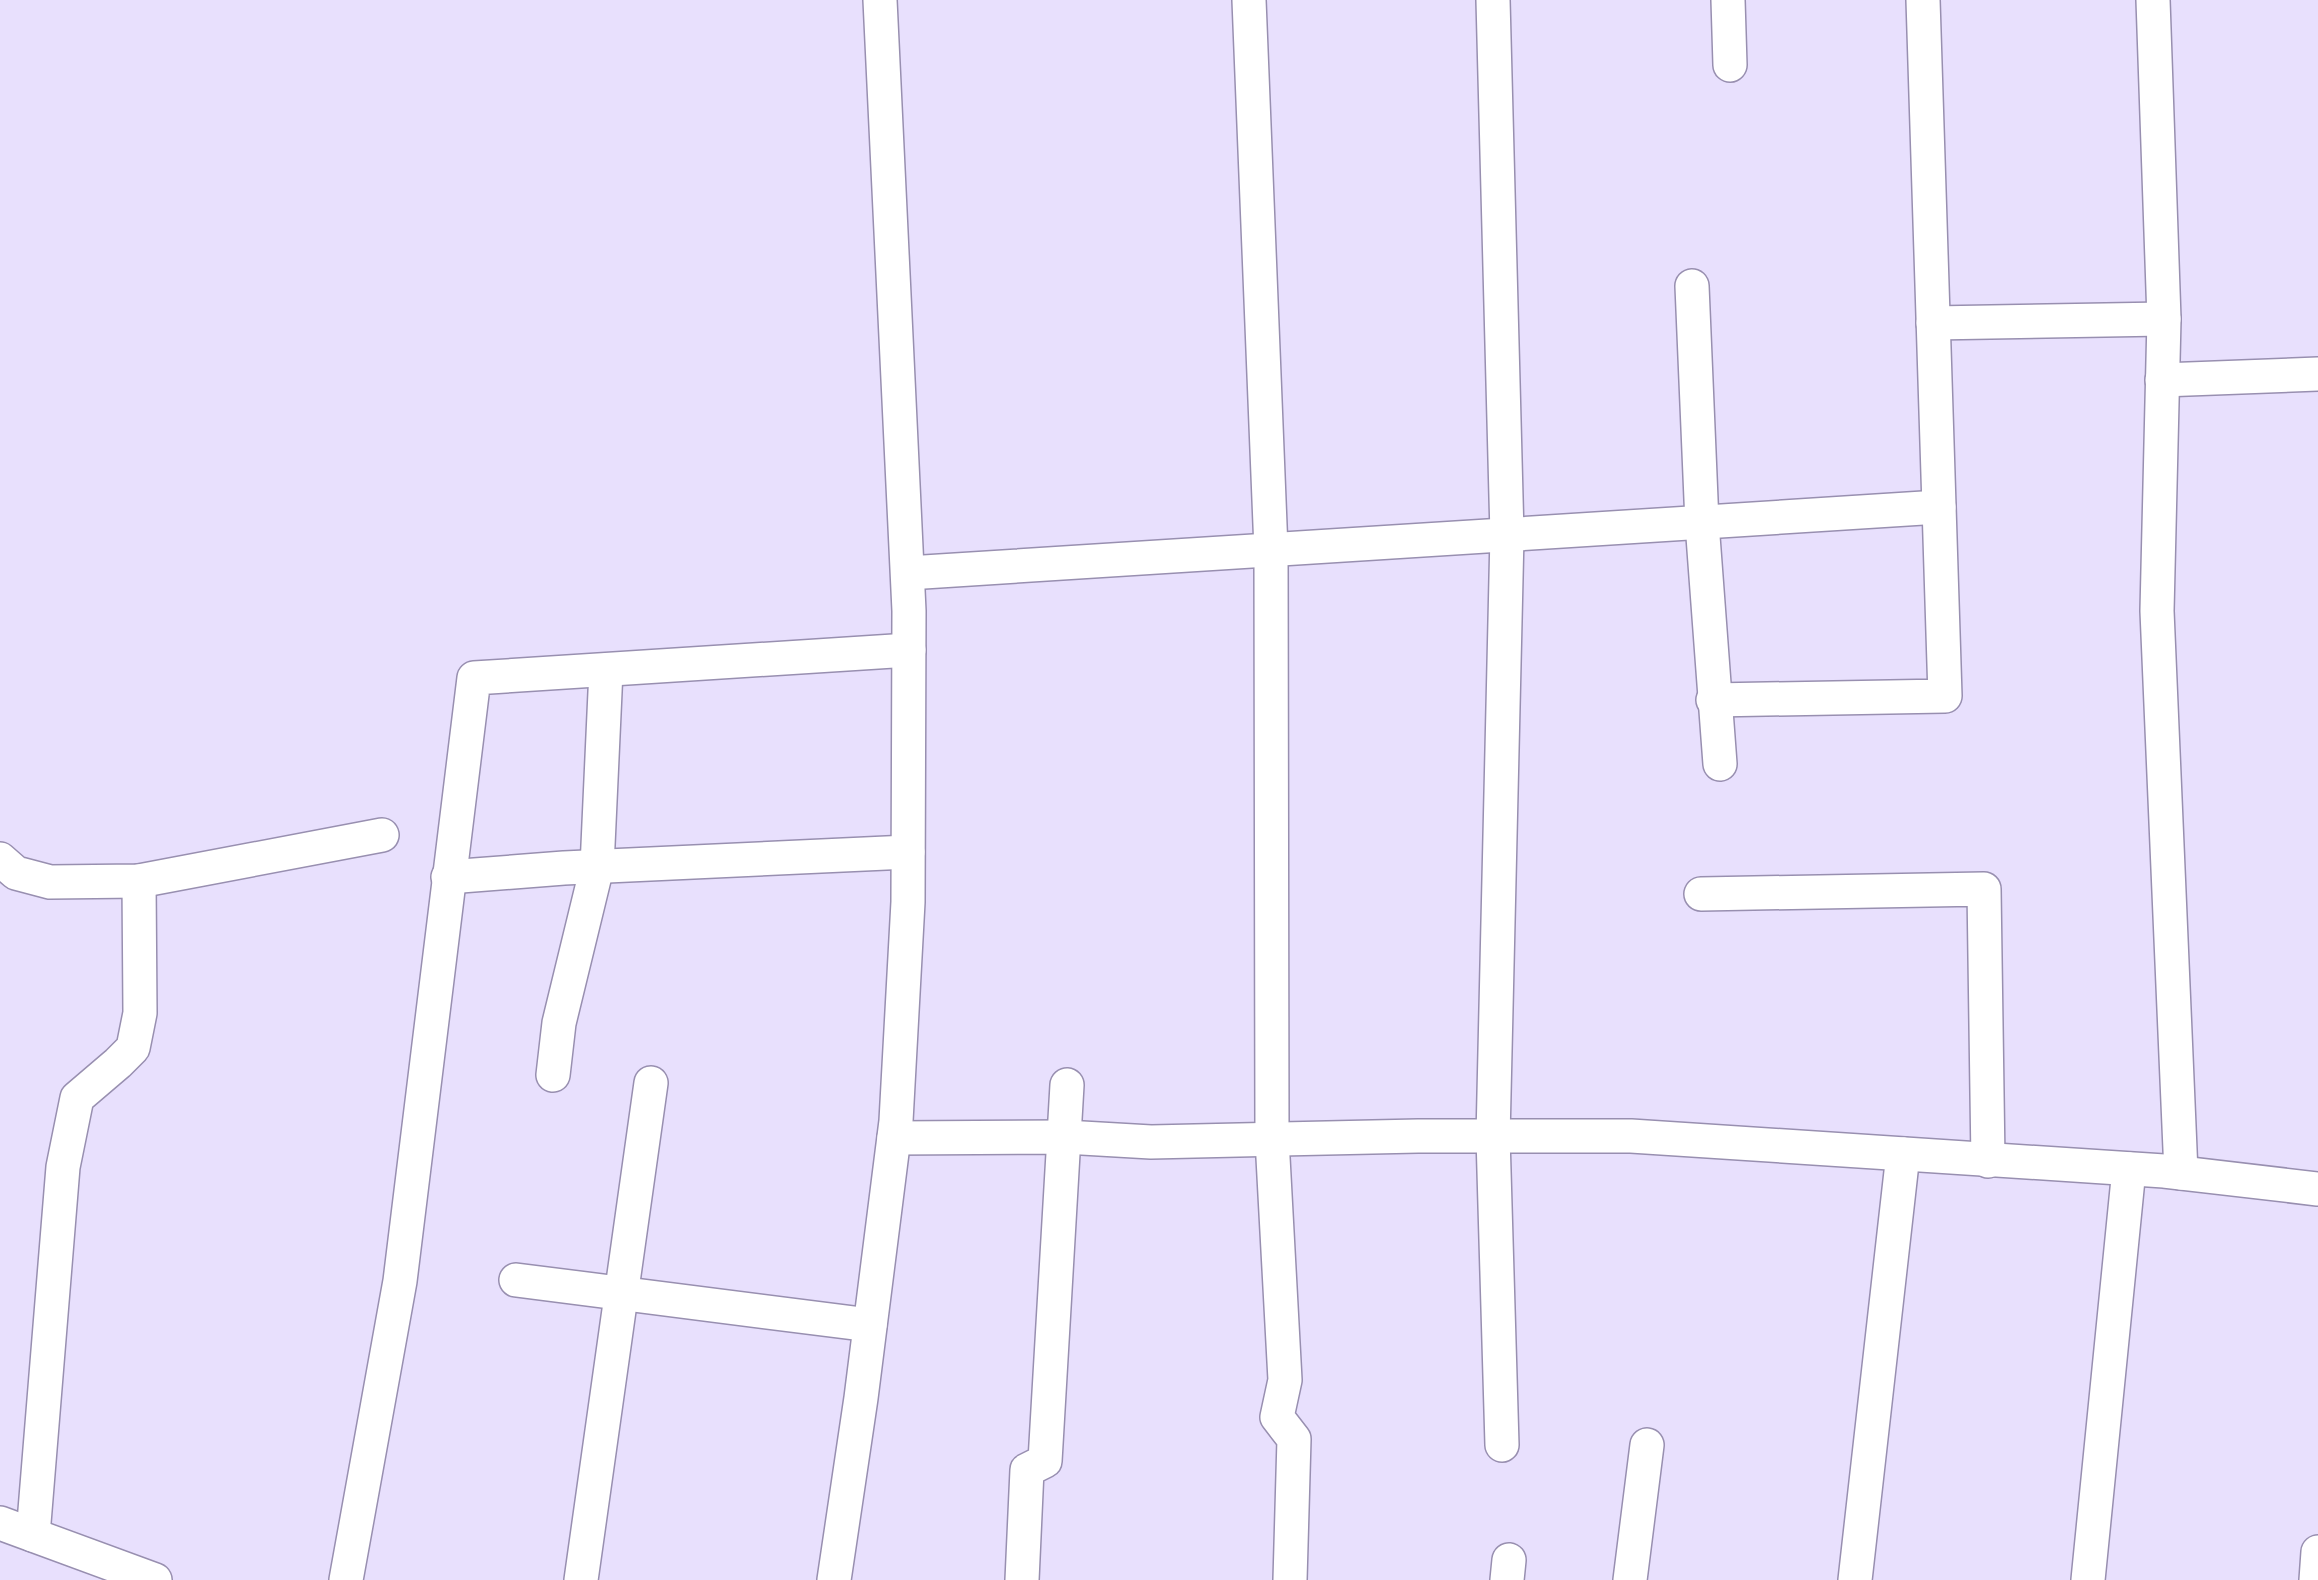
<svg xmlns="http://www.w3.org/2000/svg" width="2318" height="1580" font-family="'PT Sans',sans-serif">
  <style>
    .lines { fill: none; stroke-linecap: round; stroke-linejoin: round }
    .minor-casing { stroke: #988fb0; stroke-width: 36 }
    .minor { stroke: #fff; stroke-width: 33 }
  </style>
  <rect width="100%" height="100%" fill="#e8e0fd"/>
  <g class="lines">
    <!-- minor casing -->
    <g class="minor-casing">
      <g id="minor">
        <path d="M1249,0L1271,550L1272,1139L1285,1380L1277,1417L1294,1439L1290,1580"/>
        <path d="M1493,0L1507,535L1493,1137L1502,1445"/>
        <path d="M1728,0L1730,65"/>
        <path d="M2153,0L2164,319L2157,611L2181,1173"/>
        <path d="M1692,286L1702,523L1720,764"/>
        <path d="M1933,323L2164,319"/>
        <path d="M2162,380L2318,374"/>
        <path d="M908,573L1939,507"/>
        <path d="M1713,700L1945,696L1923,0"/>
        <path d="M0,859L16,873L50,882L139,881L382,835"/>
        <path d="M448,877L564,868L908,852"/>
        <path d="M1701,894L1984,889L1988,1161"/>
        <path d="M553,1075L559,1023L597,867L606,670"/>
        <path d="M894,1138L1065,1137L1151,1142L1418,1136H1631L2164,1171L2318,1189"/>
        <path d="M516,1280L870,1325"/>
        <path d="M0,1523L155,1580"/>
        <path d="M33,1535L63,1167L77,1098L118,1063L133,1048L140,1013L139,881"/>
        <path d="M346,1580L400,1281L474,678L909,650"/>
        <path d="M581,1580L651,1083"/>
        <path d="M834,1580L861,1398L896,1121L908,902L909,611L880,0"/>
        <path d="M1022,1580L1027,1470L1045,1461L1067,1085"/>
        <path d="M1507,1580L1509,1560"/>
        <path d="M1630,1580L1647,1445"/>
        <path d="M1855,1580L1903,1154"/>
        <path d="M2088,1580L2129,1169"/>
        <path d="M2316,1580L2318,1552"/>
      </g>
    </g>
    <!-- minor -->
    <use href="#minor" class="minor"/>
  </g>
</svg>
